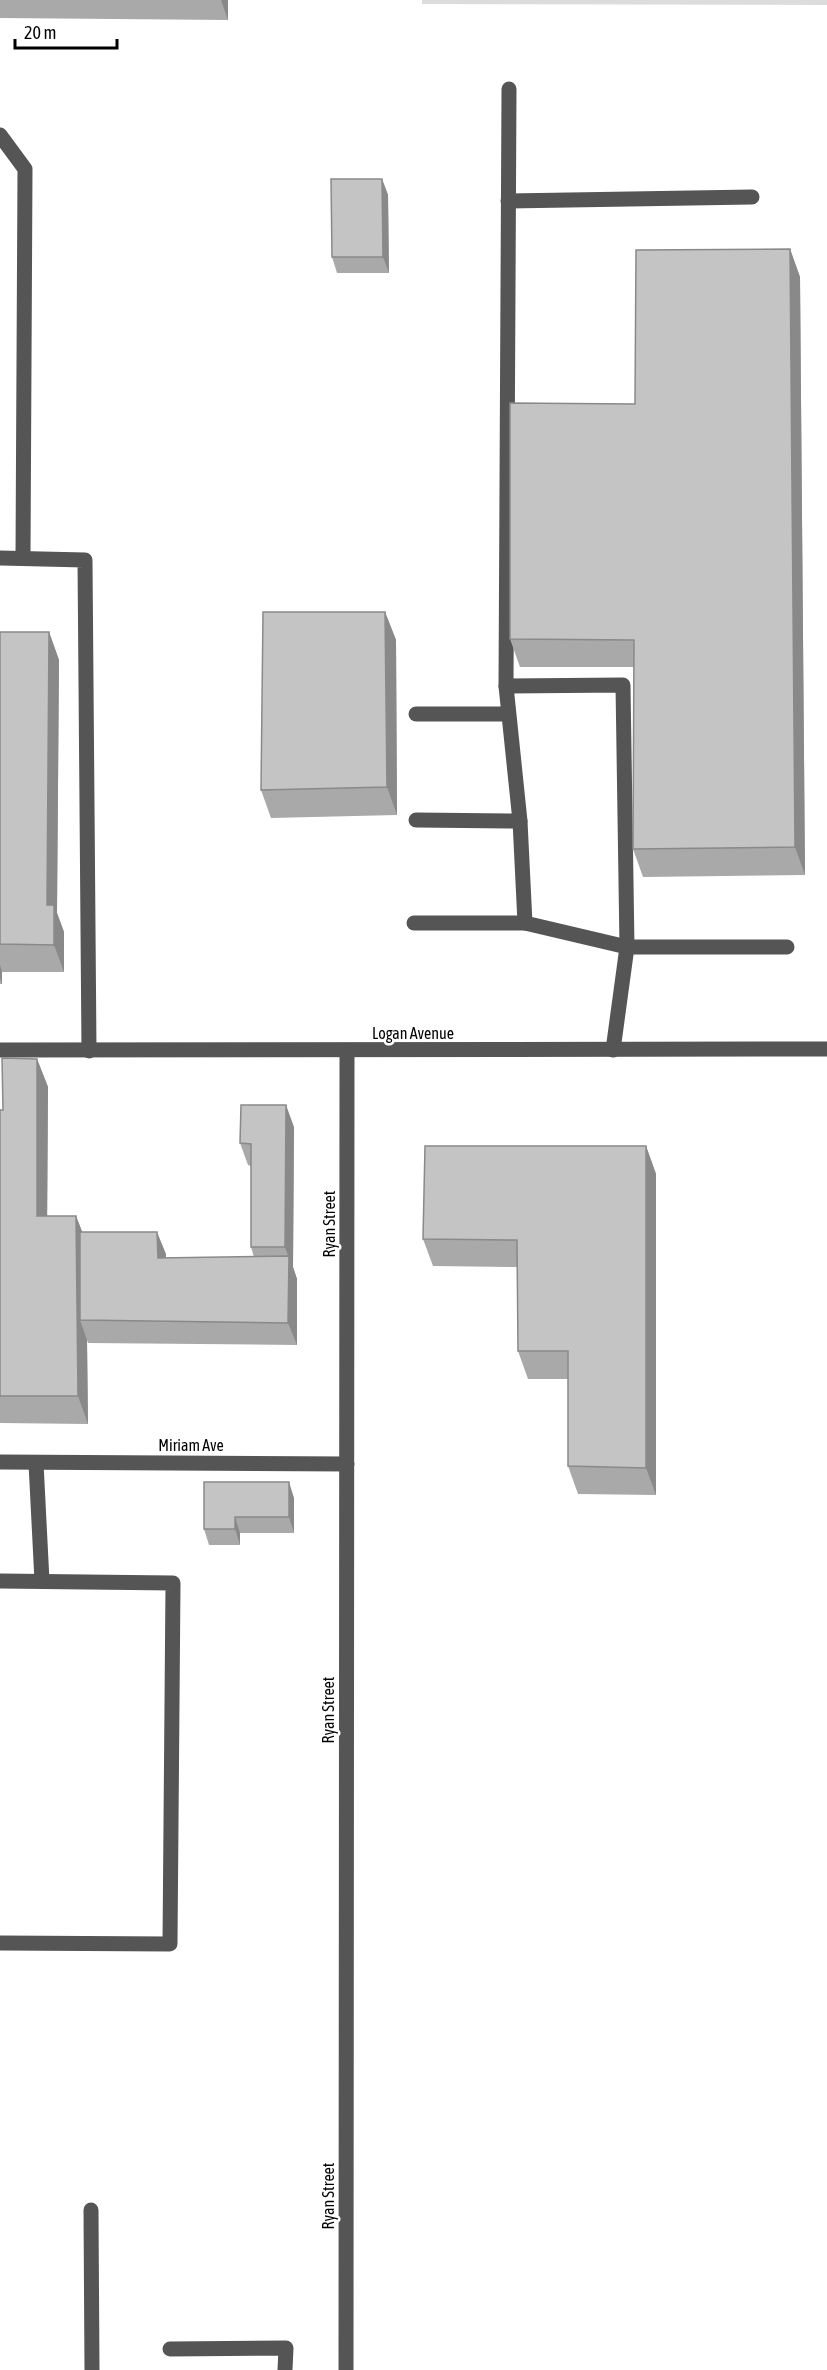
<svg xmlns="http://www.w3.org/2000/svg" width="827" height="2370" font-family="'Asap Condensed',sans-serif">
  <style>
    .green { fill: #dcdcdc }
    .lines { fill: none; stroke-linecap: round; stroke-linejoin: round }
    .minor { stroke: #555; stroke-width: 15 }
    .wall { fill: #a9a9a9 }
    .shaded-wall { fill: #898989 }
    .building { fill: #c4c4c4; stroke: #898989; stroke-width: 1.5 }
    .labels { text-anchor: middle; stroke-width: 5; stroke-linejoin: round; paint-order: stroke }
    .street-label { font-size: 16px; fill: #000; stroke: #fff }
  </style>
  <rect width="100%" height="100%" fill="#fff"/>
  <!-- green -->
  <path class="green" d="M422,0H827V5L422,4Z"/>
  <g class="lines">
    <!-- minor -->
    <g class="minor">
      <path d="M509,89L506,686L520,821L525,923L627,947L613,1050"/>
      <path d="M0,135L25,169L23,557"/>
      <path d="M508,201L752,197"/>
      <path d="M0,558L85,560L89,1051"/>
      <path d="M506,686L623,685L627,947H787"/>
      <path d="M416,714H508"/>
      <path d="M416,820L520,821"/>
      <path d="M414,923H525"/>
      <path d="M0,1050L827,1049"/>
      <path d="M0,1462L347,1464"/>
      <path d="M36,1463L42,1581"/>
      <path d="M0,1581L173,1583L170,1944L0,1943"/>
      <path d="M91,2210L92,2370"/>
      <path d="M170,2349L286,2348L285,2370"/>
      <path d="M346,2370L347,1051"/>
    </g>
  </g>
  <!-- wall -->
  <g class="wall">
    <path d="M0,0H228V20L0,18Z"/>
    <path d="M382,179L388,195L389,273H337L332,257Z"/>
    <path d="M790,249L800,277L805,875L643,877L633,849L634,667H520L510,639L635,404Z"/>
    <path d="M385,612L396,640L397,815L271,818L261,790Z"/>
    <path d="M0,632H49L59,660L57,913L64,932V972H2V984H0Z"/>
    <path d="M37,1059L48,1087L47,1216H76L82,1232L166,1254V1258L254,1257L251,1247V1166L248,1165L240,1143L294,1127L293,1267L297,1279V1345L88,1343L87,1340L88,1424L0,1423V1110H3Z"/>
    <path d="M646,1146L656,1174V1495L578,1494L568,1466V1379H528L518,1351L517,1267L433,1266L423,1239Z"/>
    <path d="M204,1482L294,1498V1533H240V1545H209L204,1529Z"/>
  </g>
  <!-- shaded-wall -->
  <g class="shaded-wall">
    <path d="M221,0H228V20Z"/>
    <path d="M382,179L388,195L389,273L383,257Z"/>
    <path d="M790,249L800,277L805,875L795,847Z"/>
    <path d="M385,612L396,640L397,815L387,787Z"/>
    <path d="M49,632L59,660L57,913L64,932V972L54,945L47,905Z"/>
    <path d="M0,965L2,972V984L0,978Z"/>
    <path d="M37,1059L48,1087L47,1244L37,1216Z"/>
    <path d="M286,1105L294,1127L293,1267L297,1279V1345L288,1323L289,1259L285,1247Z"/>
    <path d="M646,1146L656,1174V1495L646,1468Z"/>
    <path d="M76,1216L87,1244L80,1320L87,1340L88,1424L78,1396Z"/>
    <path d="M157,1232L166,1254V1281L158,1258Z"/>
    <path d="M289,1482L294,1498V1533L289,1517Z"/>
    <path d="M235,1517L240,1533V1545L235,1529Z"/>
  </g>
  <!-- building -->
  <g class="building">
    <path d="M331,179H382L383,257H332Z"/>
    <path d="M790,249L795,847L633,849L634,640L510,639V403L635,404L636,250Z"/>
    <path d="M263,612H385L387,787L261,790Z"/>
    <path d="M0,632H49L47,905H54V945L0,944Z"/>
    <path d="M2,1058L37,1059V1216H76L78,1396H0V1110H3Z"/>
    <path d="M241,1105H286L285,1247H251V1144L240,1143Z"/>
    <path d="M425,1146H646V1468L568,1466V1351H518L517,1240L423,1239Z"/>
    <path d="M80,1232H157L158,1258L289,1256L288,1323L80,1320Z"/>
    <path d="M204,1482H289V1517H235V1529H204Z"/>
  </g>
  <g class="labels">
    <!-- street labels -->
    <g class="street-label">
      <text x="413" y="1039">Logan Avenue</text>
      <text transform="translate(329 1224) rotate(-90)" y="6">Ryan Street</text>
      <text x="191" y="1451">Miriam Ave</text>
      <text transform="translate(328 1710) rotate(-90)" y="6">Ryan Street</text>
      <text transform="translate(328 2196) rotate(-90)" y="6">Ryan Street</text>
    </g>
  </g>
  <!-- scale -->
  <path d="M15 39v9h102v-9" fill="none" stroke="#000000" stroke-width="3"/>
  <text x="24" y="39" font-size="18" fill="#000000" stroke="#ffffff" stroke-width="4.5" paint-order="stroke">20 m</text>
</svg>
